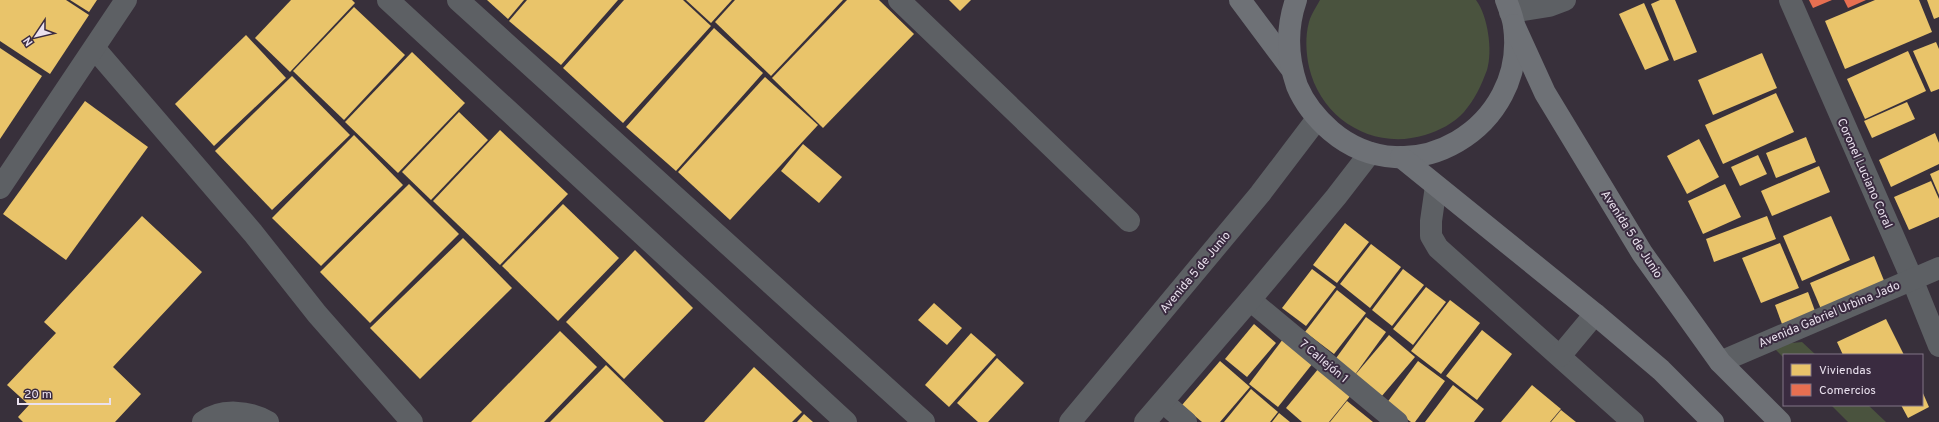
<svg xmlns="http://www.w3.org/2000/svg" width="1939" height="422" font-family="Overpass,sans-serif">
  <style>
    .green { fill: #4a533e }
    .homes { fill: #e9c46a }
    .shops { fill: #e76f51 }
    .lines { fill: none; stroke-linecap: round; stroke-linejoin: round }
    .street { stroke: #5d6064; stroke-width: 22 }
    .primary { stroke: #6e7176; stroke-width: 22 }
    .labels { text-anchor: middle; stroke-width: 4; stroke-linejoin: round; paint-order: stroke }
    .street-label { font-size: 12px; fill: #eae1ee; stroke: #3a2b40 }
  </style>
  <rect width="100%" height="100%" fill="#38303b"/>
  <!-- green -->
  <g class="green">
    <path d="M1320,0H1476C1488,16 1493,51 1487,70C1481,86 1475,99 1464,112C1454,123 1439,131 1425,135C1373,151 1321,119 1309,67C1306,53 1305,36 1309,22C1311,15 1316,7 1320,0Z"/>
    <path d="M1802,342L1816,355H1784V358L1771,345Z"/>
    <path d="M1831,405H1868L1886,422H1848Z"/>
  </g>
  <!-- homes -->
  <g class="homes">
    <path d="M0,0H66L89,15L50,74L0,41Z"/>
    <path d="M70,0H97L89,12Z"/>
    <path d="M291,0H352L355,3L290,72L255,38Z"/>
    <path d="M487,0H524L508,19Z"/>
    <path d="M527,0H618L561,65L509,21Z"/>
    <path d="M624,0H683L711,26L623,123L563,68Z"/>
    <path d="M686,0H732L711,23Z"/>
    <path d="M735,0H843L771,76L715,22Z"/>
    <path d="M847,0H879L914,34L823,128L772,78Z"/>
    <path d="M949,0H971L960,11Z"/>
    <path d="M1660,0H1675L1697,52L1674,61L1651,4Z"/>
    <path d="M1875,0H1919L1932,32L1845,69L1825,21Z"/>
    <path d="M1927,0H1939V17L1934,19Z"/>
    <path d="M1644,3L1669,60L1645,70L1619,14Z"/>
    <path d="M354,7L405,55L344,120L293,71Z"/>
    <path d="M714,28L763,73L676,171L626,127Z"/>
    <path d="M246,35L286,78L214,146L175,104Z"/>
    <path d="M1936,42L1939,49V89L1931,92L1913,51Z"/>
    <path d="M0,48L42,76L0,139Z"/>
    <path d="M1908,51L1926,91L1865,119L1847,79Z"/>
    <path d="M412,52L465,103L398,173L345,122Z"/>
    <path d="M1762,53L1777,88L1713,115L1698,80Z"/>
    <path d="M292,76L350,135L272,210L215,151Z"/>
    <path d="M765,77L818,125L730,220L678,172Z"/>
    <path d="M1776,93L1794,132L1723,164L1705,125Z"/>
    <path d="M85,101L148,147L66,260L3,214Z"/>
    <path d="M1907,102L1915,119L1872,138L1864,121Z"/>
    <path d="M459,112L488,140L431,200L402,172Z"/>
    <path d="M500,130L568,194L500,265L433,201Z"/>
    <path d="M1935,133L1939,143V164L1891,187L1879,160Z"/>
    <path d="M354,135L403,185L321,266L272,218Z"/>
    <path d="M1806,137L1816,162L1776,178L1766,153Z"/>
    <path d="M1699,139L1719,177L1687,194L1667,156Z"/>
    <path d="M803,144L842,177L819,203L781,171Z"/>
    <path d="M1758,155L1767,174L1740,186L1731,167Z"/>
    <path d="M1819,166L1830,192L1772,216L1761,191Z"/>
    <path d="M1939,170V195L1930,174Z"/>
    <path d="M1931,181L1939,199V217L1909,230L1894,197Z"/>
    <path d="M409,184L459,234L370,323L320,272Z"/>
    <path d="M1725,184L1741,217L1703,234L1688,201Z"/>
    <path d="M563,204L619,258L558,321L502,266Z"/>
    <path d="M142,216L202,272L113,367L141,394L115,422H23L18,417L29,405L7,385L56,333L44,322Z"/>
    <path d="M1767,216L1776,239L1714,262L1706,239Z"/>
    <path d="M1831,216L1850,260L1802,281L1783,236Z"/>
    <path d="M1345,223L1369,242L1337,283L1313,265Z"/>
    <path d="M463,238L512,288L420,379L370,328Z"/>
    <path d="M1780,243L1799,288L1761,303L1742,258Z"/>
    <path d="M1371,244L1401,267L1370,308L1340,284Z"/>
    <path d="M635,250L693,308L624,379L566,322Z"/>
    <path d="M1874,256L1885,283L1821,309L1810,283Z"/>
    <path d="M1312,269L1336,287L1306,326L1282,308Z"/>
    <path d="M1403,269L1424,285L1392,326L1372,310Z"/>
    <path d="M1426,287L1446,302L1413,345L1393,329Z"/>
    <path d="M1337,290L1366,313L1334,354L1305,332Z"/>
    <path d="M1808,292L1815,311L1782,324L1775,305Z"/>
    <path d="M1450,300L1480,323L1441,374L1411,351Z"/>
    <path d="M934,303L962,328L947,345L918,320Z"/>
    <path d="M1366,317L1386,332L1354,376L1334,361Z"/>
    <path d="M1886,319L1904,355H1843L1837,342Z"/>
    <path d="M1254,324L1276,343L1247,377L1225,359Z"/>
    <path d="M1482,330L1512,354L1477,400L1446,376Z"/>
    <path d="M560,331L597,367L544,422H471Z"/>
    <path d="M971,333L996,355L949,407L925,385Z"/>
    <path d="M1389,335L1415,357L1381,397L1355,375Z"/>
    <path d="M1283,339L1313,363L1278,407L1249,384Z"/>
    <path d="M997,358L1024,383L988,422H978L957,403Z"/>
    <path d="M1220,361L1250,387L1220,422H1202L1182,405Z"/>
    <path d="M1418,361L1445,381L1415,422H1411L1386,404Z"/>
    <path d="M606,365L664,422H550Z"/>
    <path d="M754,367L802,412L792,422H704Z"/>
    <path d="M1319,368L1351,395L1329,422H1302L1286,408Z"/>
    <path d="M1453,385L1484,409L1474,422H1425Z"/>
    <path d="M1532,385L1561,409L1550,422H1501Z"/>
    <path d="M1251,389L1278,412L1270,422H1224Z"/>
    <path d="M1922,391L1929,407L1908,418L1901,405H1922Z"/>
    <path d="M1347,401L1373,422H1330Z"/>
    <path d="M1561,410L1576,422H1551Z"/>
    <path d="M1279,413L1290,422H1272Z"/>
    <path d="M804,414L813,422H797Z"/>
  </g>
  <!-- shops -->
  <g class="shops">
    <path d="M1809,0H1832L1813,8Z"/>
    <path d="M1844,0H1866L1848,8Z"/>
  </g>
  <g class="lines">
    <!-- street -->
    <g class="street">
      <path d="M388,0L846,422"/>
      <path d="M458,0L924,422"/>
      <path d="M899,0L1129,221"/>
      <path d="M1790,0L1912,279L1939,346"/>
      <path d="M1510,12L1549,6L1565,0"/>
      <path d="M95,49L253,233L317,314L412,422"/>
      <path d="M1436,186L1431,221V236L1438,248L1633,422"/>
      <path d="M0,188L126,0"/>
      <path d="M1250,300L1397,422"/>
      <path d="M1560,356L1595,314"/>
      <path d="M1720,362L1939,268"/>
      <path d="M1163,402L1186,422"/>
      <path d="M203,422C221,408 250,411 268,422"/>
      <path d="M1070,422L1260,194L1317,119"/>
      <path d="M1145,422L1250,300L1336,197L1370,153"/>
    </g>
    <!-- primary -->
    <g class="primary">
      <path d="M1240,0L1290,67"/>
      <path d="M1296,0C1286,29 1287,57 1297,86C1305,105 1316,118 1331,131C1410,198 1528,127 1514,26C1513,17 1509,8 1506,0"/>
      <path d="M1514,25L1545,93L1642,253L1720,362L1780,422"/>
      <path d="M1401,157L1595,314L1661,370L1713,422"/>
    </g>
  </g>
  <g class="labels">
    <!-- street labels -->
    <g class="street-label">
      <text transform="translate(1865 173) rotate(66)" y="4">Coronel Luciano Coral</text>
      <text transform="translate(1632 234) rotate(57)" y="4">Avenida 5 de Junio</text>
      <text transform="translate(1195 272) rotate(-50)" y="4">Avenida 5 de Junio</text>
      <text transform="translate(1829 314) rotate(-23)" y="4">Avenida Gabriel Urbina Jado</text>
      <text transform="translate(1324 361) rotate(40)" y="4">7 Callejón 1</text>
    </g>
  </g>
  <!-- legend -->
  <rect x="1783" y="354" width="140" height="52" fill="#3a2b40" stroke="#807486"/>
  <rect x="1791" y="364" width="20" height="12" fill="#e9c46a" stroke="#807486"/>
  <text x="1819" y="374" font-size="12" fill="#eae1ee">Viviendas</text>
  <rect x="1791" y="384" width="20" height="12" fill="#e76f51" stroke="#807486"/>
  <text x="1819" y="394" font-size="12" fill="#eae1ee">Comercios</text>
  <!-- north arrow -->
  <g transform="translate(36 36) rotate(235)" stroke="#3a2b40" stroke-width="3" paint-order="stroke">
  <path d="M0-3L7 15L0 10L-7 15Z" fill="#eae1ee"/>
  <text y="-6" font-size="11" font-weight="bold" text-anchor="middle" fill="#eae1ee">N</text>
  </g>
  <!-- scale -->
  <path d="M18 398v6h92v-6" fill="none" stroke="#eae1ee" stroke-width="2"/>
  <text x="24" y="398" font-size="12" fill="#eae1ee" stroke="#3a2b40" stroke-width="3" paint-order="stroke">20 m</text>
</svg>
